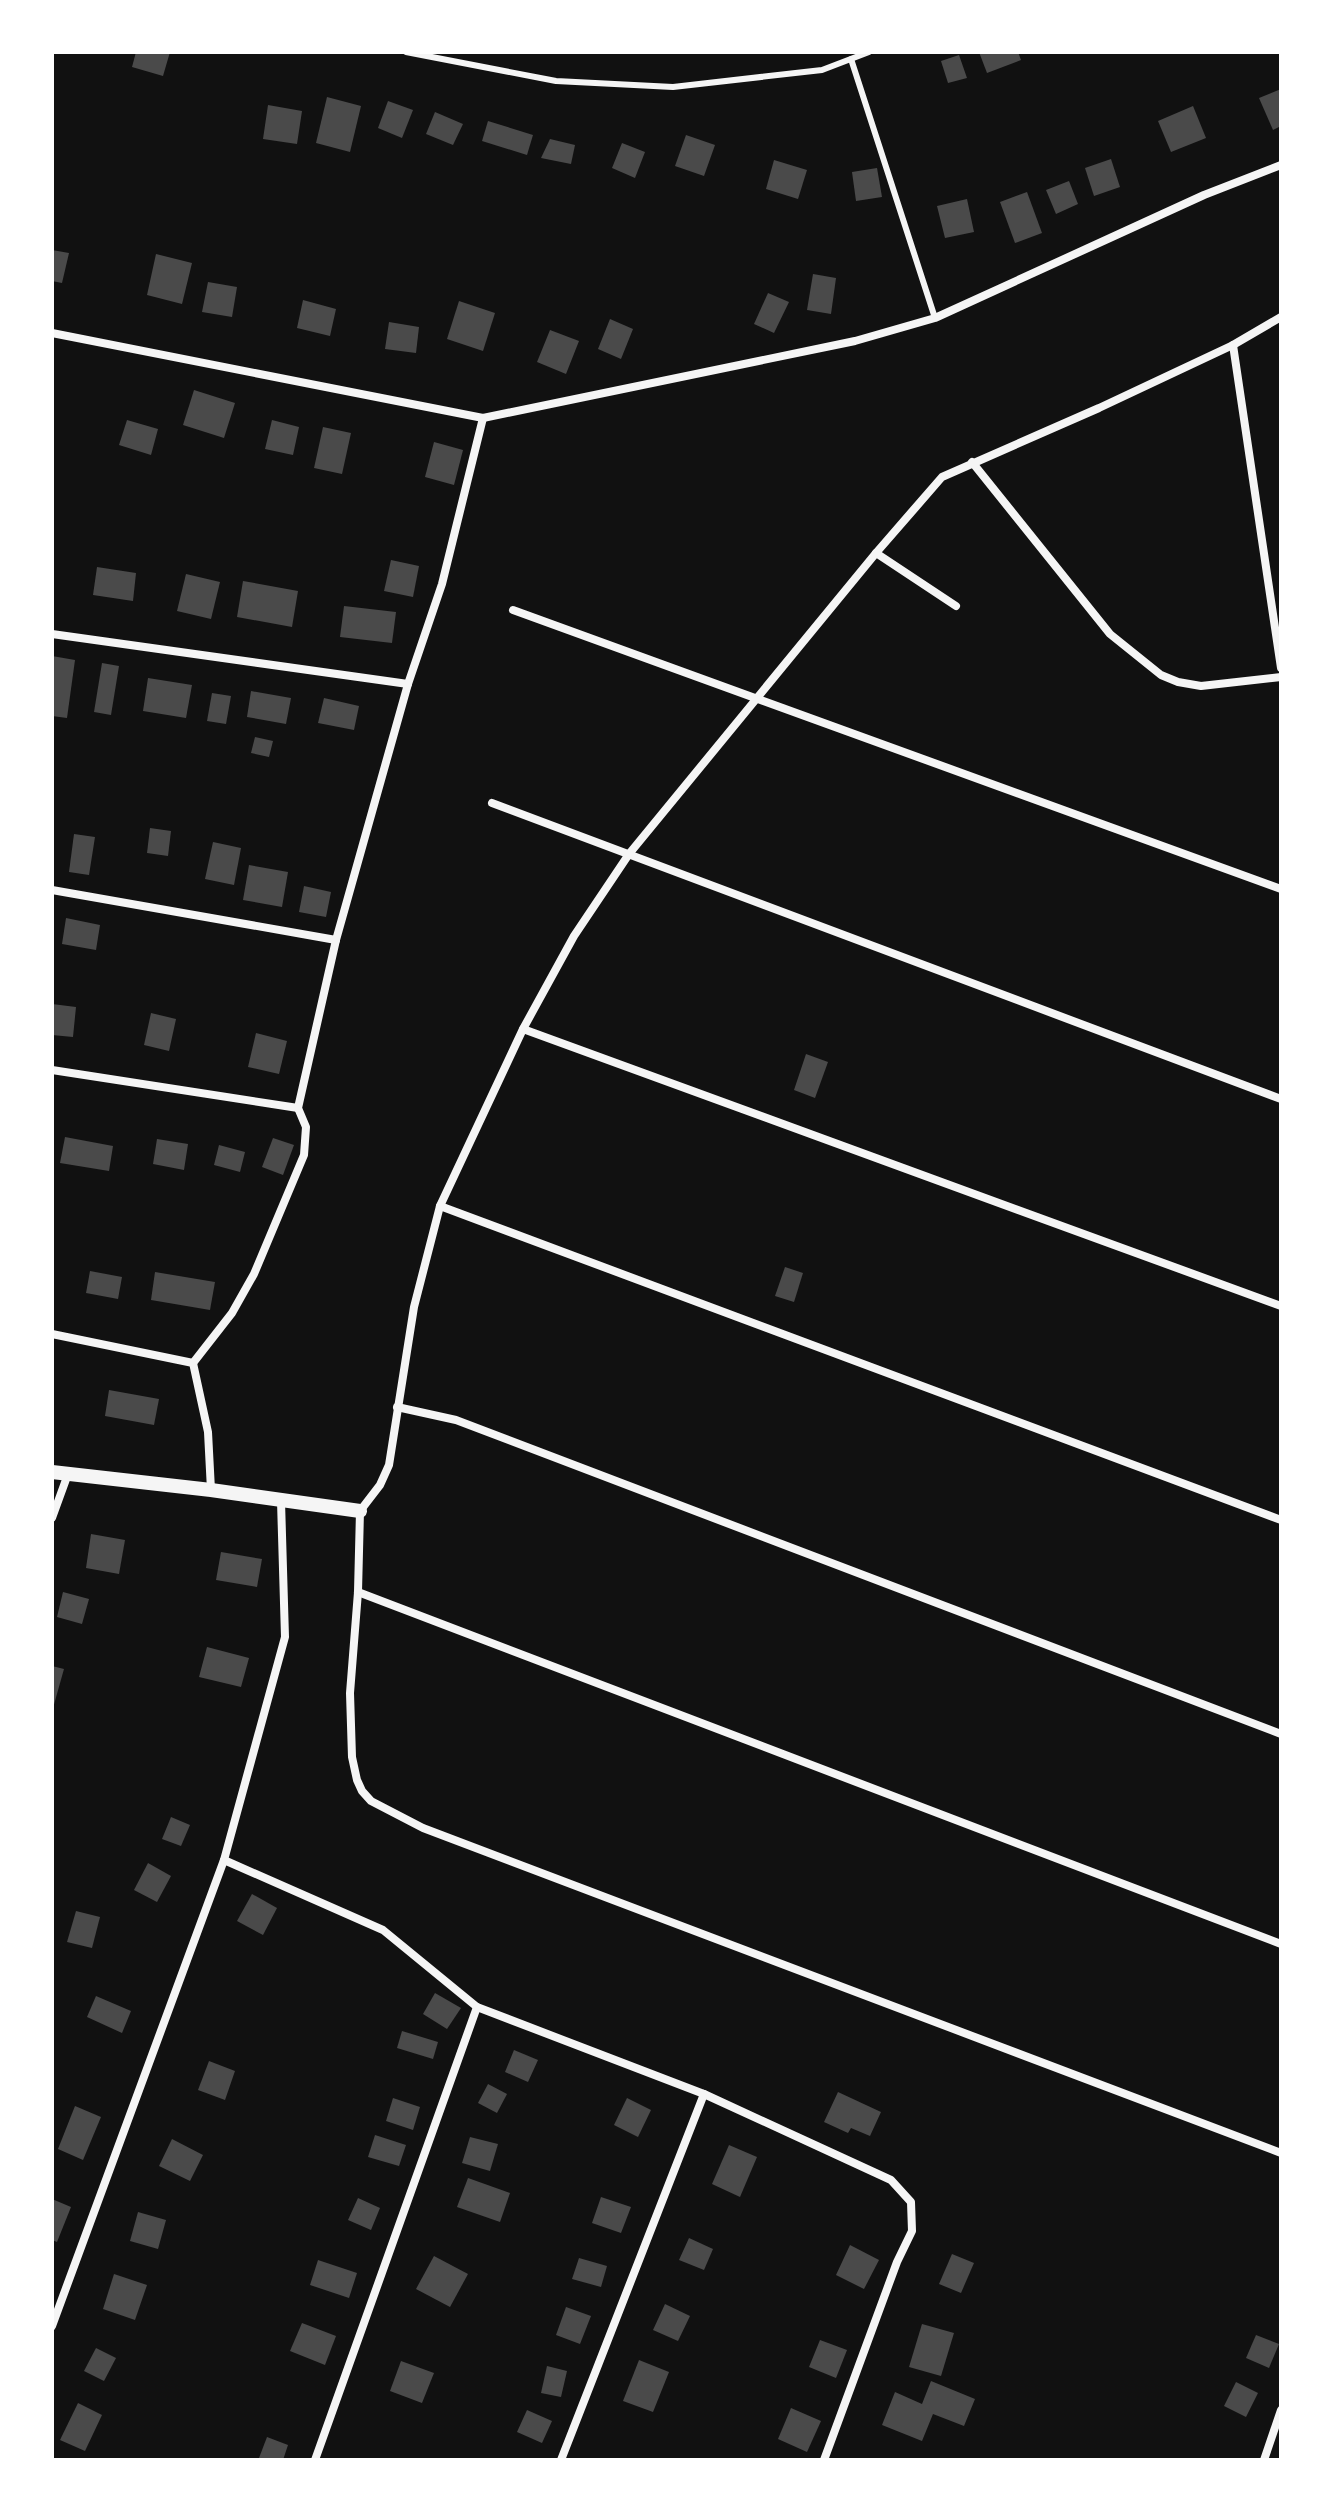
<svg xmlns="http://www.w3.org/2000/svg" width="1333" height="2512" font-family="'Fira Sans',sans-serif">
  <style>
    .building { fill: #4a4a4a }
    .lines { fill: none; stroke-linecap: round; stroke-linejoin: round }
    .service { stroke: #f5f5f5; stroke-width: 6 }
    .minor { stroke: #f5f5f5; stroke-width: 8 }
    .tertiary { stroke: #f5f5f5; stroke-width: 14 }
  </style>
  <rect width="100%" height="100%" fill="#111"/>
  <!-- building -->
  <g class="building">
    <path d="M136,52H170L163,76L132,67Z"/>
    <path d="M979,52H1018L1021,60L987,73Z"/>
    <path d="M959,55L967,78L948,83L941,61Z"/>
    <path d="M1281,89V126L1273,130L1259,98Z"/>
    <path d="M327,97L361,106L350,152L316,143Z"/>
    <path d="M388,101L413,110L402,138L378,128Z"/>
    <path d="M268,105L302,111L297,144L263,139Z"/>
    <path d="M1193,106L1206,138L1171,152L1158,121Z"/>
    <path d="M435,112L463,124L453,145L426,134Z"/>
    <path d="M488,121L533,135L527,155L482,141Z"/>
    <path d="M686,135L715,145L704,176L675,166Z"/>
    <path d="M550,139L575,145L571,164L541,158Z"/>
    <path d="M622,143L645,152L635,178L612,168Z"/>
    <path d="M1111,159L1120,187L1094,196L1085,168Z"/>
    <path d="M774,160L807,170L798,199L766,189Z"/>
    <path d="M877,168L882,197L856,201L852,172Z"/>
    <path d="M1069,181L1078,204L1056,214L1046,190Z"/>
    <path d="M1027,192L1042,233L1015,243L1000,202Z"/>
    <path d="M967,199L974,232L945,238L937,206Z"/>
    <path d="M52,250L69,253L62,283L52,281Z"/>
    <path d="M156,254L192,263L182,304L147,295Z"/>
    <path d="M813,274L836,278L831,314L807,310Z"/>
    <path d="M208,282L237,287L232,317L202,312Z"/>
    <path d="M768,293L789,302L774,333L754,324Z"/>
    <path d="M303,300L336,309L330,336L297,328Z"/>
    <path d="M459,301L495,313L483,351L447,339Z"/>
    <path d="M610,319L633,329L621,359L598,349Z"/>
    <path d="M389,322L419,327L416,353L385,349Z"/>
    <path d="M550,330L579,341L566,374L537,362Z"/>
    <path d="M194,390L235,403L224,438L183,425Z"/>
    <path d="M127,420L158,429L151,455L119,445Z"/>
    <path d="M272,420L299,427L293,455L265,449Z"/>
    <path d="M323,427L351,433L342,474L314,468Z"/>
    <path d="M434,442L463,450L454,485L425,477Z"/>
    <path d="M391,560L419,566L413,597L384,591Z"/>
    <path d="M97,567L136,573L133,601L93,595Z"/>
    <path d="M186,574L220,582L211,619L177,611Z"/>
    <path d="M243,581L298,591L292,627L237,617Z"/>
    <path d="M344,606L396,612L392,643L340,637Z"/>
    <path d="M52,656L75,660L67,718L52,716Z"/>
    <path d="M102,663L119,666L111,715L94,712Z"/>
    <path d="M148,678L192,685L186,718L143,711Z"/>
    <path d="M251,691L291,698L286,724L247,717Z"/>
    <path d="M212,693L231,696L226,724L207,721Z"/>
    <path d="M324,698L359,706L354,730L318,723Z"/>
    <path d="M255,737L273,741L269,757L251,753Z"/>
    <path d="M150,828L171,831L168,856L147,853Z"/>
    <path d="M74,834L95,837L89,875L69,872Z"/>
    <path d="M213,842L241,848L234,885L205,879Z"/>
    <path d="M249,865L288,872L282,907L243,900Z"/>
    <path d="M304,886L331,892L326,917L299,912Z"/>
    <path d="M66,918L100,925L96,950L62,944Z"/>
    <path d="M52,1004L76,1007L73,1037L52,1035Z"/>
    <path d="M151,1013L176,1019L169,1051L144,1045Z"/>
    <path d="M256,1033L287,1041L279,1074L248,1067Z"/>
    <path d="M806,1054L828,1062L815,1098L794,1090Z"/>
    <path d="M65,1137L113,1146L109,1171L60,1163Z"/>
    <path d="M273,1138L294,1145L283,1175L262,1167Z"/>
    <path d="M157,1139L188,1144L184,1170L153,1164Z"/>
    <path d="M219,1145L245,1152L240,1172L214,1165Z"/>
    <path d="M785,1267L803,1273L794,1302L775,1296Z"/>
    <path d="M90,1271L122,1277L118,1299L86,1293Z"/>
    <path d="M155,1272L215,1282L210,1310L151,1300Z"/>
    <path d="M109,1390L159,1399L154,1425L105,1416Z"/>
    <path d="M91,1534L125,1540L119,1574L86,1568Z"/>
    <path d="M221,1552L262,1559L257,1587L216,1580Z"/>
    <path d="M63,1592L89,1599L82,1624L57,1617Z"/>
    <path d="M207,1647L249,1658L241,1687L199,1677Z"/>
    <path d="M52,1666L64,1669L53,1708H52Z"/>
    <path d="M171,1817L190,1825L181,1846L162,1839Z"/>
    <path d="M148,1863L171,1876L157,1902L134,1890Z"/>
    <path d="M252,1894L277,1908L263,1935L237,1921Z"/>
    <path d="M76,1911L100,1917L92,1948L67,1942Z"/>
    <path d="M435,1993L461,2008L447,2029L423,2014Z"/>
    <path d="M96,1996L131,2011L122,2033L87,2017Z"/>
    <path d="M402,2031L438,2042L433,2059L397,2048Z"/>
    <path d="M514,2050L538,2060L528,2082L505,2072Z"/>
    <path d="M209,2061L235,2071L225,2100L198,2090Z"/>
    <path d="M488,2084L507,2094L497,2113L478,2103Z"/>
    <path d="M838,2092L881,2112L870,2136L851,2128L848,2133L824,2122Z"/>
    <path d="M393,2098L420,2107L413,2130L386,2121Z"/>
    <path d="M627,2098L651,2110L638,2137L614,2125Z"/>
    <path d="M75,2106L101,2117L83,2160L58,2149Z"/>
    <path d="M375,2135L406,2145L399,2166L368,2157Z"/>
    <path d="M470,2137L498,2144L490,2171L462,2163Z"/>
    <path d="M172,2139L203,2155L190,2181L159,2166Z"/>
    <path d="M729,2145L757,2157L740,2197L712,2184Z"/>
    <path d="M468,2178L510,2193L500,2222L457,2207Z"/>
    <path d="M601,2197L631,2207L621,2233L592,2223Z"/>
    <path d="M358,2198L380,2208L371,2230L348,2220Z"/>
    <path d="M52,2199L71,2207L57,2242L52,2240Z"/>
    <path d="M138,2212L166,2220L158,2249L130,2241Z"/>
    <path d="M689,2238L713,2249L704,2270L679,2260Z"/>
    <path d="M850,2245L879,2260L864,2289L836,2275Z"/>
    <path d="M952,2254L974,2263L961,2293L939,2284Z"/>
    <path d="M434,2256L468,2274L450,2307L416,2289Z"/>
    <path d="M579,2258L607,2266L601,2287L572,2279Z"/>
    <path d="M318,2260L357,2273L349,2298L310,2285Z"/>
    <path d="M114,2274L147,2285L135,2320L103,2309Z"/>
    <path d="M665,2304L690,2316L678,2341L653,2330Z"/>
    <path d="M566,2307L591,2316L580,2344L556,2335Z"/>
    <path d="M302,2323L336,2336L325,2365L290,2351Z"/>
    <path d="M922,2324L954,2333L941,2376L909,2367Z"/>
    <path d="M1256,2335L1279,2344L1269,2368L1246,2358Z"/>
    <path d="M820,2340L847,2350L836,2378L809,2367Z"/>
    <path d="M96,2348L116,2358L104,2381L84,2371Z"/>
    <path d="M639,2360L669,2372L653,2412L623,2401Z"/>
    <path d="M401,2361L434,2373L422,2403L390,2391Z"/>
    <path d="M547,2366L567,2371L561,2397L541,2393Z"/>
    <path d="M931,2381L975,2399L964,2426L933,2414L922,2441L882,2425L895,2392L922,2404Z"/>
    <path d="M1236,2382L1258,2393L1246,2417L1224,2406Z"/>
    <path d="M78,2403L102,2415L85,2451L60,2440Z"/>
    <path d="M791,2408L821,2421L807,2452L778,2439Z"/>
    <path d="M527,2410L552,2421L542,2443L517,2432Z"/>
    <path d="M267,2437L288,2445L283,2460L259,2458Z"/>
  </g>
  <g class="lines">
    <!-- service -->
    <g class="service">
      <path d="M406,52L556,81L673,87L822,70L869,52"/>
      <path d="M851,59L935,318"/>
    </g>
    <!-- minor -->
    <g class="minor">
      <path d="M1281,317L1233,345L1099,408L942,477L876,553L629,854L574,936L523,1029L440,1206L414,1307L389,1465L380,1485L360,1511L358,1592L350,1693L352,1757L357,1780L362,1791L371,1801L423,1828L1281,2153"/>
      <path d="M52,333L483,418L855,341L935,318L1204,195L1281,165"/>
      <path d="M1233,345L1281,668"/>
      <path d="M972,462L1110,634L1161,675L1178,682L1201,686L1281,677"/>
      <path d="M876,553L956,606"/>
      <path d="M513,610L1281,889"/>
      <path d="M52,634L408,684"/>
      <path d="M492,803L1281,1099"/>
      <path d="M52,890L336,940"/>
      <path d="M523,1029L1281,1306"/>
      <path d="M52,1070L298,1108"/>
      <path d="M440,1206L1281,1520"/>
      <path d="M52,1334L193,1363L208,1432L211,1490"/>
      <path d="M193,1363L232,1313L254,1274L304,1155L306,1127L298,1108L336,940L408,684L442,584L483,418"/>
      <path d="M397,1407L456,1420L1281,1734"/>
      <path d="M52,1518L68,1474"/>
      <path d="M358,1592L1281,1944"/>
      <path d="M224,1860L383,1930L477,2007L704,2094L891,2180L911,2202L912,2231L897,2262L824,2460"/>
      <path d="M52,2326L224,1860L285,1637L281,1501"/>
      <path d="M315,2460L477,2007"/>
      <path d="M561,2460L704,2094"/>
      <path d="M1264,2460L1281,2410"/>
    </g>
    <!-- tertiary -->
    <path class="tertiary" d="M52,1472L211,1490L360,1511"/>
  </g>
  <!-- border -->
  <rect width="1333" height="2512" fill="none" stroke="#ffffff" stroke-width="108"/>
</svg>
